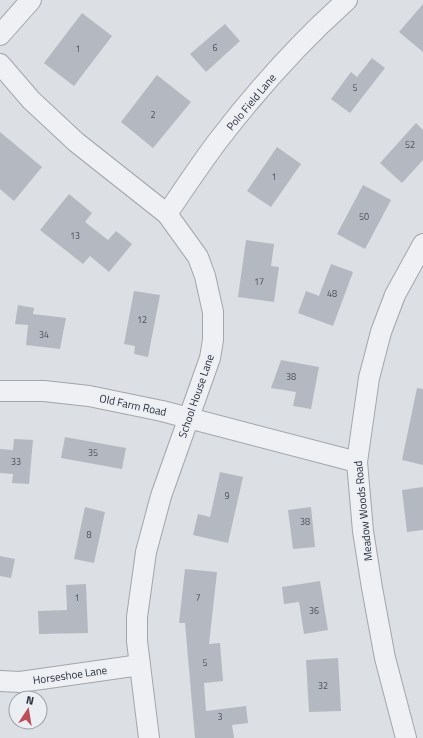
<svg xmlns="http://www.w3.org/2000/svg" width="423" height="738" font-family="'Titillium Web',sans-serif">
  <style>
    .building { fill: #b4b8c0 }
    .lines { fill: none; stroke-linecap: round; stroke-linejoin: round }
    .minor-casing { stroke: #a2a6ad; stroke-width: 22 }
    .minor { stroke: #eef0f3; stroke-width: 20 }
    .labels { text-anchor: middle; stroke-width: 3; stroke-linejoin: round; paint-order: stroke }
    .number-label { font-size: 9px; fill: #4b505b }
    .street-label { font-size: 11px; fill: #282d39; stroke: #ebeef2 }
  </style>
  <rect width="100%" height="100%" fill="#dcdfe4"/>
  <!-- building -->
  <g class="building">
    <path d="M423,4V52L399,32Z"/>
    <path d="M82,13L112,36L74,86L44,63Z"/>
    <path d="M225,24L240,41L206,72L190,54Z"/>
    <path d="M372,58L385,68L350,113L331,99L351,72L357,77Z"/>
    <path d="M157,75L191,102L153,148L121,122Z"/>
    <path d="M416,123L423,130V160L402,183L380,163Z"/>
    <path d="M0,132L42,167L14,201L0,189Z"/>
    <path d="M277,147L301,164L271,207L247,191Z"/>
    <path d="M363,185L391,200L365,249L337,234Z"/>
    <path d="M69,194L92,213L85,222L108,240L116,231L132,244L109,272L90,256L83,264L40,230Z"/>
    <path d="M246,240L274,244L271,266L279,267L274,302L238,297Z"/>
    <path d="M331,264L353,272L333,326L298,313L306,291L319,296Z"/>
    <path d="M134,291L160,295L148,357L134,354L135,346L124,344Z"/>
    <path d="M18,305L34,308L33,314L66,318L60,349L26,345L28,325L15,324Z"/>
    <path d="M281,360L319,367L311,409L293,406L296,392L271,388Z"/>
    <path d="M417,388L423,389V465L402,460Z"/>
    <path d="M65,437L126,448L122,469L61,458Z"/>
    <path d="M14,439L33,440L29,484L12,483L13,474L0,473V449L13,450Z"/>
    <path d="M220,472L243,477L228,543L193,535L198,514L210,517Z"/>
    <path d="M423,487V530L407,532L402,490Z"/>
    <path d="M85,507L105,512L94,563L74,559Z"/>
    <path d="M311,507L315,547L293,549L288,510Z"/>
    <path d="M0,556L15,559L11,578L0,576Z"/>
    <path d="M185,569L217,572L209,644L220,643L223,681L204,683L206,711L246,706L248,723L232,725L234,738H195L185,623H179Z"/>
    <path d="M320,581L328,630L304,634L299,602L284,604L282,587Z"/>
    <path d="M86,584L88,633L39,634L38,611L67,610L66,585Z"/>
    <path d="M338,658L341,711L309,712L306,660Z"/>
  </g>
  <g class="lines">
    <!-- minor casing -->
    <g class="minor-casing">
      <g id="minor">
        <path d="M0,35L31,0"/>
        <path d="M0,64L31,100L76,142L167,214L198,257L205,276L213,312V340L210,358L161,496L146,552L137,617V641L149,738"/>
        <path d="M167,214C183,190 200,165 217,142C256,91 300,42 347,0"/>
        <path d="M0,391H44L89,396L162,411L357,462"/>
        <path d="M0,681L20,682L140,665"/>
        <path d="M406,738L385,658L372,588L363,531L357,462L369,378L381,332L395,295L423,244"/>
      </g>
    </g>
    <!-- minor -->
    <use href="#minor" class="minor"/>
  </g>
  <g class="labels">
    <!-- number labels -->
    <g class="number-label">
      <text x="215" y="51">6</text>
      <text x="78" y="52">1</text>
      <text x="355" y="91">5</text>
      <text x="153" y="118">2</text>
      <text x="410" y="148">52</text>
      <text x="274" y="180">1</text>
      <text x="364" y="220">50</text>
      <text x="75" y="239">13</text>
      <text x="259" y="285">17</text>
      <text x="332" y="297">48</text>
      <text x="142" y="323">12</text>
      <text x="44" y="338">34</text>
      <text x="291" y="380">38</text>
      <text x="93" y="456">35</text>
      <text x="16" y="465">33</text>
      <text x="227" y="499">9</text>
      <text x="305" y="525">38</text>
      <text x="89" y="538">8</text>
      <text x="77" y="601">1</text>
      <text x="198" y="601">7</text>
      <text x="314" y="614">36</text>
      <text x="205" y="666">5</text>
      <text x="323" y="689">32</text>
      <text x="220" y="720">3</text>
    </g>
    <!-- street labels -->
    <g class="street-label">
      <text transform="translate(251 102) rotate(-50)" y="4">Polo Field Lane</text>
      <text transform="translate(196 396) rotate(-71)" y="4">School House Lane</text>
      <text transform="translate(133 405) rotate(12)" y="4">Old Farm Road</text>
      <text transform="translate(363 511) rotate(-96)" y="4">Meadow Woods Road</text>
      <text transform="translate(70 675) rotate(-8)" y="4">Horseshoe Lane</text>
    </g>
  </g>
  <!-- north arrow -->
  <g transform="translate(28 710) rotate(12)"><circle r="19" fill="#ebeef2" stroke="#9da1a8"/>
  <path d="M0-3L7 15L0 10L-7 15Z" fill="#bc4e5a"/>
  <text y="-6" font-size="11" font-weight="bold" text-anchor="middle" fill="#282d39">N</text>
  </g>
</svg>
